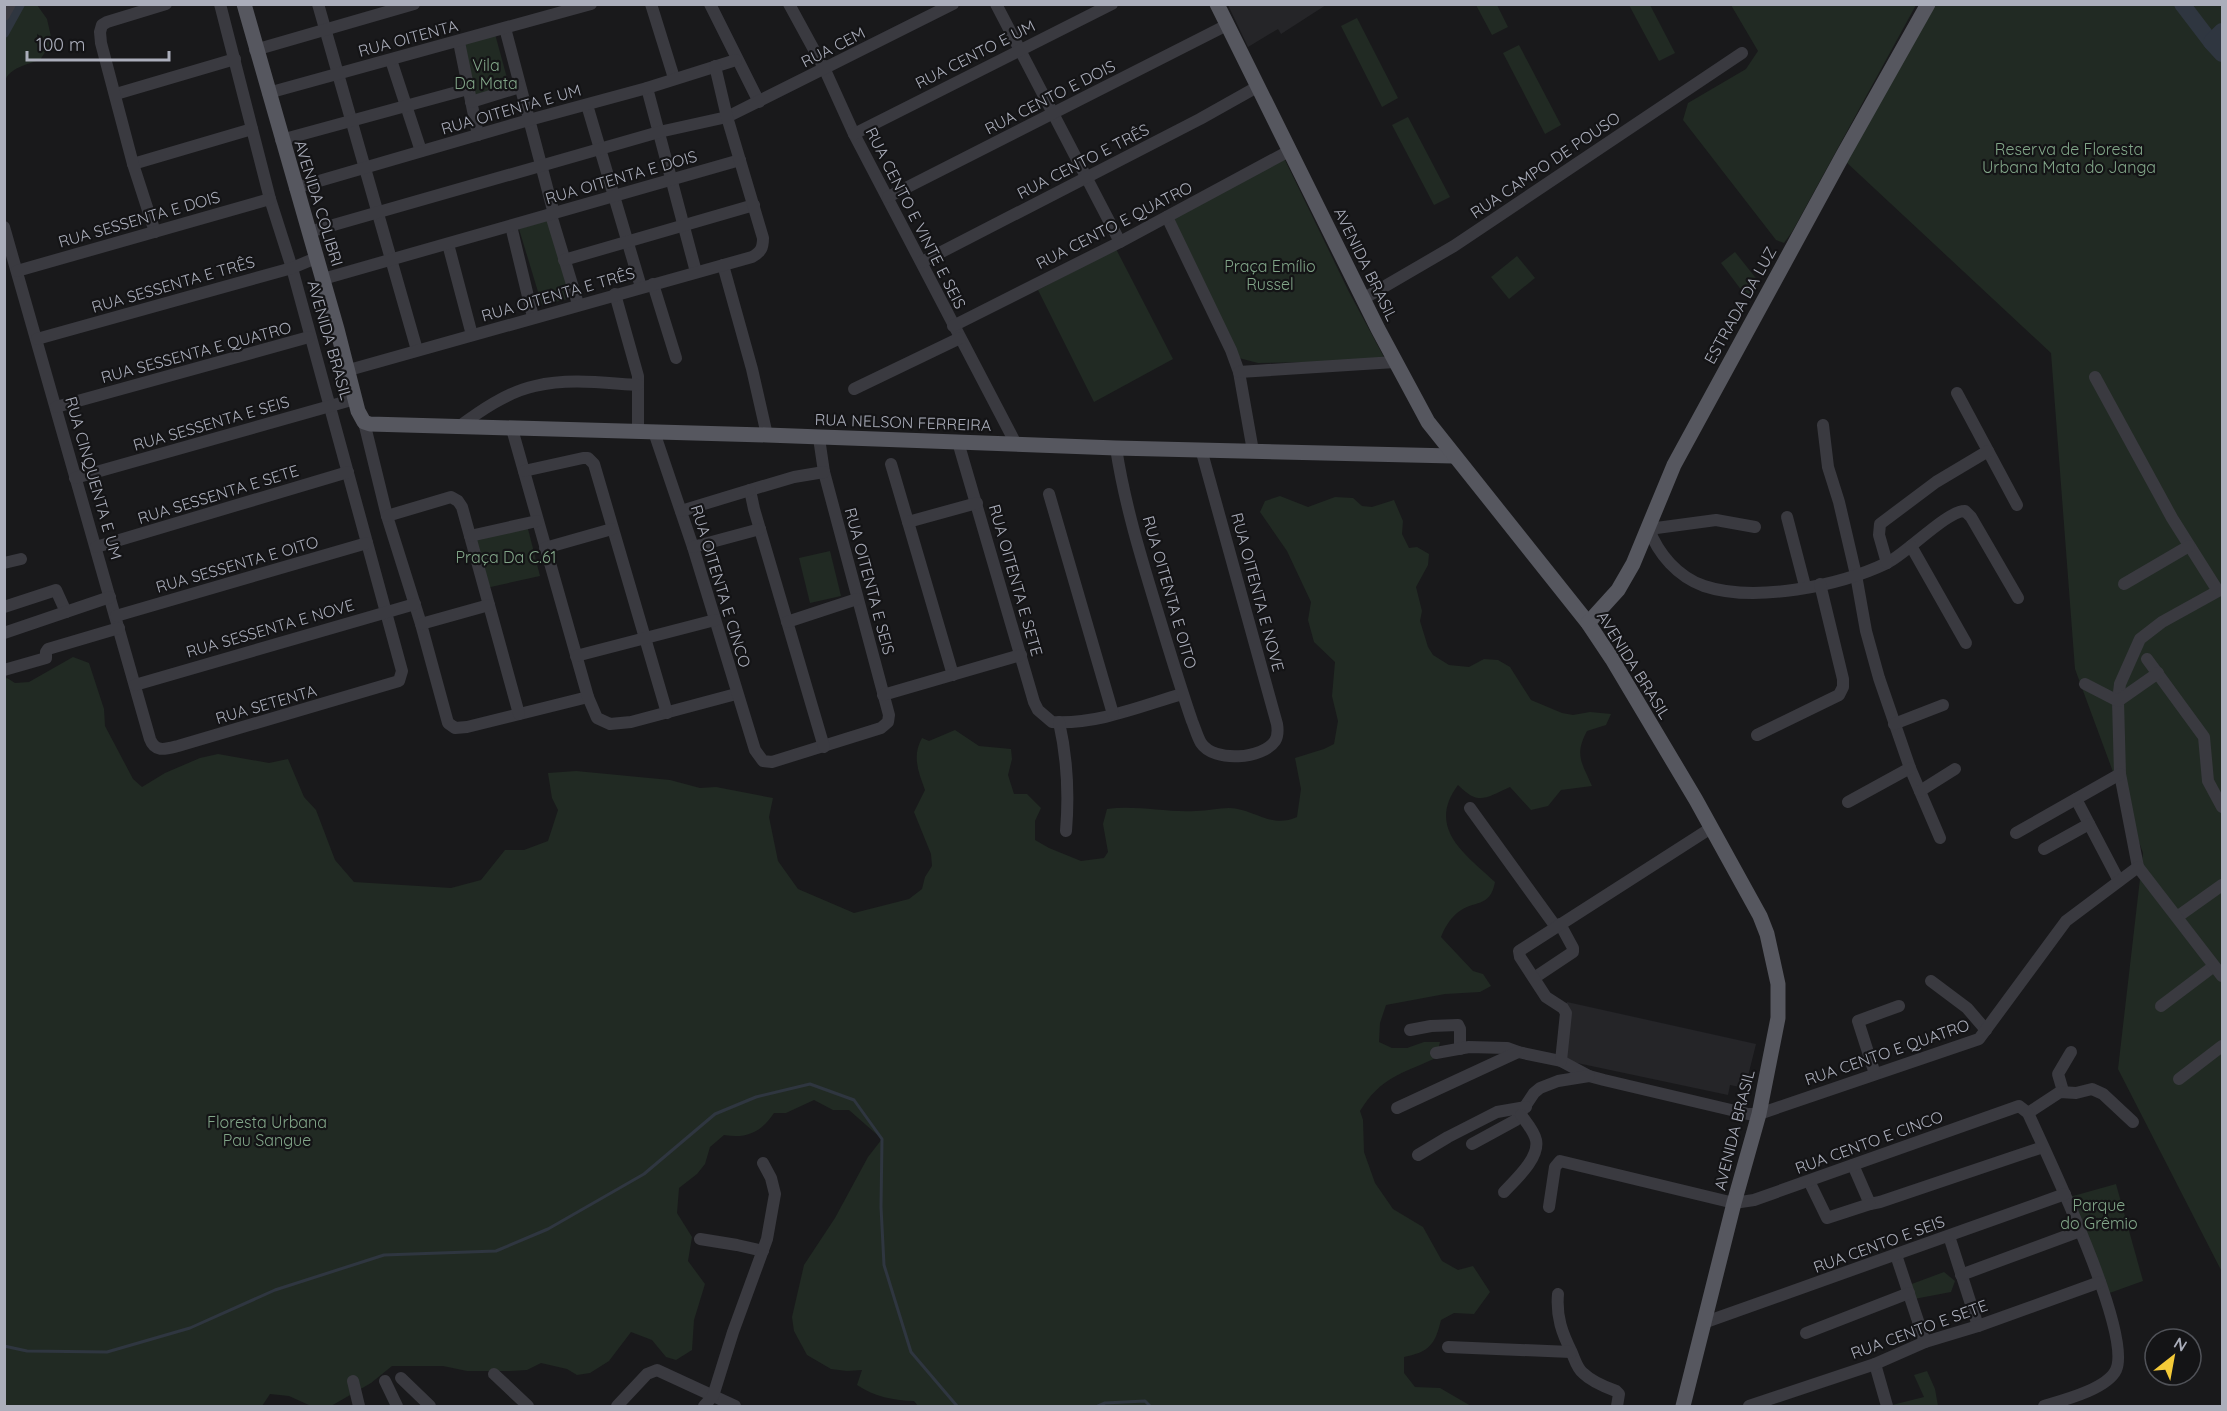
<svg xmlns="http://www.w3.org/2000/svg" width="2227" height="1411" font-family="Quicksand,sans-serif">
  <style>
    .built { fill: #252528 }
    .green { fill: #212a23 }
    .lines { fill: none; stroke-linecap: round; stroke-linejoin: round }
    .stream { stroke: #2f3640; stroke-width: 3 }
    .canal { stroke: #2f3640; stroke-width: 10 }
    .river { stroke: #2f3640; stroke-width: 16 }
    .minor { stroke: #3a3a40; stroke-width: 12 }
    .major { stroke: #56575f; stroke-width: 15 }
    .labels { text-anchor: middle; stroke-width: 4.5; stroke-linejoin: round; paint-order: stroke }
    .street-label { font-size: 16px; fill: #abaebb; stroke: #141416 }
    .park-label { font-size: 16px; fill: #82a689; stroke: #141416 }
  </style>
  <rect width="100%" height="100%" fill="#19191b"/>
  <!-- built -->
  <g class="built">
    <path d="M1228,5H1326L1281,34L1278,29L1248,47Z"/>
    <path d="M1567,1002L1756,1044L1745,1088L1730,1085L1728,1095L1563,1060L1561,1049Z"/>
  </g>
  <!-- green -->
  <g class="green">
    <path d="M5,5H37L47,19L52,41L40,60C28,64 9,68 5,81Z"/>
    <path d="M1476,5H1497L1508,27L1492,35Z"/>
    <path d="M1629,5H1650L1675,53L1659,61Z"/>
    <path d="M1731,5H1916L1792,232L1784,243L1776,240L1683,120L1688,103L1746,69L1758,51Z"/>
    <path d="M1932,5H2222V1272L2118,1069L2143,853L2075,669L2051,353L1845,161Z"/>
    <path d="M1357,18L1398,98L1382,107L1341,26Z"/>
    <path d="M495,34L510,89L473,100L461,42Z"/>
    <path d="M1519,45L1561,125L1545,134L1503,53Z"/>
    <path d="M1408,117L1450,197L1434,205L1392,125Z"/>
    <path d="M1284,158L1349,292L1386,361L1258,363L1239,358L1172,219Z"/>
    <path d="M549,220L572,298L542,305L519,229Z"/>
    <path d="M1116,249L1173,359L1094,402L1038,290Z"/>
    <path d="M1735,252L1759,282L1748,299L1721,263Z"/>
    <path d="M1517,256L1535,278L1509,299L1491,277Z"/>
    <path d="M1280,496L1308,507L1335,497L1353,498L1362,506L1372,507L1394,500L1403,521L1402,534L1409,548L1417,547L1429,554L1428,565L1416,587L1422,611L1420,621L1428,647L1433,655L1449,665L1469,667L1484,659L1498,660L1510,667L1531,700L1562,713L1573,715L1590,712L1611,714L1606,725L1587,731C1574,755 1582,763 1592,786L1561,790L1548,806L1531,810L1510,787C1485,798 1479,806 1458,785C1426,828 1465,854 1495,882C1490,909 1474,899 1457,913C1449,920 1444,929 1441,937L1473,971L1483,974L1491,986L1480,992L1445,994L1386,1005L1380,1023L1379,1042L1392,1048H1407L1424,1042H1440L1436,1058C1401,1074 1381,1077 1360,1111L1363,1120L1364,1152L1375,1183L1393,1209L1423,1227L1442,1261L1458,1270L1473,1266L1490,1292L1474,1314L1454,1313L1441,1320C1435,1345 1429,1352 1404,1357V1373L1415,1387L1440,1388L1471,1406H918L914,1401C895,1401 873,1396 857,1385L862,1370L847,1371L831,1369L807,1355L794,1331L792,1317L804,1265L835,1218L868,1157L882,1139L849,1110H833L814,1100L786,1113H774C761,1132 747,1139 724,1135L710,1147L705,1164L697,1174L679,1188L677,1213L692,1237L688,1261L705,1284L694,1320L692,1350L676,1360L666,1357L652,1340L631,1332L609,1361L590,1373L577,1375L567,1369L541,1363L527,1370L510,1371H467L443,1366H392L371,1383L331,1406H311L289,1396L270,1394L262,1406H5L4,680L7,678L15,683L29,682L73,657L89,663L104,709L105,726L133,779L142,787L165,773L200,758L218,754L269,763L288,759L304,797L316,810L335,860L354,882L451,888L481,880L505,850H524L548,841L558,810L552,798L548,773L576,771L670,780L700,788L716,787L773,798L769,817L778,861L798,889L854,913L909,899L922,889L925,877L932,866L931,854L914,812L925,790C918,771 912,756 922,738L929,741L955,730L979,746L1011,749L1012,759L1008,775L1014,794H1027L1041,808L1035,821V840L1049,848L1081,861L1104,858L1108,852L1103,824L1107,809C1137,805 1167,813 1196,811C1207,811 1218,808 1229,808C1255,809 1271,829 1297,817L1301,789L1295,758L1324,749L1334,744L1338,721L1332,696L1335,662L1314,642L1308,620L1311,602L1287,551L1260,512L1265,501Z"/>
    <path d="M527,525L540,576L486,588L472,537Z"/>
    <path d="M830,551L841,596L810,603L799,558Z"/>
    <path d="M2116,1184L2143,1281L2104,1295L2066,1198Z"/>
    <path d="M1944,1272L1955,1281L1951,1292L1914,1299L1909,1285Z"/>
    <path d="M1927,1371L1935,1389L1938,1406H1893L1892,1405L1924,1397L1914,1375Z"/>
  </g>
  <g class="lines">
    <!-- stream -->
    <g class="stream">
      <path d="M4,1346L27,1351L107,1352L190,1328L275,1290L384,1255L496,1251L548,1229L644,1174L715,1114L756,1097L810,1084L854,1100L882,1139L881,1207L884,1265L911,1352L957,1406"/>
      <path d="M1098,1406L1105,1403L1145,1401L1150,1406"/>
    </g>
    <!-- canal -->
    <path class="canal" d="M4,33L20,4"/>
    <!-- river -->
    <g class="river">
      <path d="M2182,4L2211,42"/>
      <path d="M2222,31L2211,42L2222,54"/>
    </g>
    <!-- minor -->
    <g class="minor">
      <path d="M318,4L417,350"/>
      <path d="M651,4L674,78"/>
      <path d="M710,4L759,102"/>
      <path d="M789,4L825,70L854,134L1016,444"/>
      <path d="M996,4L1120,242"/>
      <path d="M4,15L10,4"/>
      <path d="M505,28L554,214"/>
      <path d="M459,42L478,135"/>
      <path d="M255,50L414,4"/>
      <path d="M391,60L421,151"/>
      <path d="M647,88L696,272"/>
      <path d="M268,93L591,4"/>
      <path d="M116,94L235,59"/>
      <path d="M471,102L520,87"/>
      <path d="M587,105L641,287"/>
      <path d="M854,134L1112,4"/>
      <path d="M281,140L468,89"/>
      <path d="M133,164L252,129"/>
      <path d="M295,188L529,120L647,88L736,60"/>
      <path d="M888,197L1227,25"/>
      <path d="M551,215L578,304"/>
      <path d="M1167,217L1231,350L1239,372L1253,451"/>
      <path d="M511,226L533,317"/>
      <path d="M4,227L150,739C155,753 166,749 178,746L399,681L402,671L292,268L270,199L220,4"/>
      <path d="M155,232L133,164L101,43L100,32L102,25L107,22L166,4"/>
      <path d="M309,232L659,132L727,117L953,4"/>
      <path d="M448,244L472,335"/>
      <path d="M564,260L754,205"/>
      <path d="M922,262L1200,119L1257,87"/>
      <path d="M723,265L752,369L767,435"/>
      <path d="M17,271L270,199"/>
      <path d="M323,279L740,160"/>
      <path d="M653,284L676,358"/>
      <path d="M615,294L638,376V432"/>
      <path d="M1363,299L1454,246L1742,53"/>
      <path d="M953,326L1120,242L1289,151"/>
      <path d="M37,339L292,268L316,258"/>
      <path d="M349,370L752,257C761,252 763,248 763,238L727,117L715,66"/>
      <path d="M1239,372L1395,362"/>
      <path d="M2095,377L2172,518L2218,591L2162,622L2140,639L2120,684L2118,701L2120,774L2138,867"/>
      <path d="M854,389L960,338"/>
      <path d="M1957,393L2017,505"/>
      <path d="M56,407L309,337"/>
      <path d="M364,422L387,516L421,624L448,723L455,728L467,727L588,697"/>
      <path d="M1823,425L1828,467L1839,502L1856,575L1866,631L1879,678L1910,768L1940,838"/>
      <path d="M457,428C480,411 507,392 535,386C569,378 604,383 638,385"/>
      <path d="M512,429L588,697L597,718L610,724L631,722L736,694"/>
      <path d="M654,432L693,547L755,750L763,761L772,762L881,728L888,722L889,715L824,472L819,438"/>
      <path d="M958,442L1034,702L1038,710L1052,722C1096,725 1141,706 1182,694"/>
      <path d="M1116,448C1126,514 1148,579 1167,643C1175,669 1183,695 1192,721C1195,728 1197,736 1201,743C1214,763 1263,759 1275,741C1278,736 1278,730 1277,724L1201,449"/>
      <path d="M891,464L953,675"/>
      <path d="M524,471L583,458H588L594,464L667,713"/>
      <path d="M824,472L794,477L750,490L754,509L824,747"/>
      <path d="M75,478L355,399"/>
      <path d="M1049,494L1113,714"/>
      <path d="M681,511L750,490"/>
      <path d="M387,516L451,497L458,501L462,507L519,714"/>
      <path d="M1787,517L1805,586"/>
      <path d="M908,522L977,503"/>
      <path d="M1755,527L1716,520L1649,529C1658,554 1678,577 1704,586C1755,603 1839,586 1887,563C1906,554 1948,510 1965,511L1971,517L2018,598"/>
      <path d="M470,536L537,521"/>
      <path d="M1911,546L1966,643"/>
      <path d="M96,547L348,472"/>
      <path d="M693,547L760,529"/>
      <path d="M545,548L612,529"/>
      <path d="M4,563L21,559"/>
      <path d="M1887,563L1879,535L1880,524L1936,482L1988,451"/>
      <path d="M2124,584L2189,546"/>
      <path d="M4,607L56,590L66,612"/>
      <path d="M116,616L367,543"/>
      <path d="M787,622L857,599"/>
      <path d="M421,624L489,605"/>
      <path d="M4,633L110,597"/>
      <path d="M576,656L715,620"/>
      <path d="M2147,659L2204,737L2208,781L2222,807"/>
      <path d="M4,670L46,658V652L48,649L119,628"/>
      <path d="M2085,684L2118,701L2158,673"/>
      <path d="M135,685L415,604"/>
      <path d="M883,695L1021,655"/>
      <path d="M1059,722C1067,757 1069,795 1066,831"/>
      <path d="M1894,724L1943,705"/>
      <path d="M1757,735L1839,695L1843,687V679L1820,584"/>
      <path d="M1920,791L1955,769"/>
      <path d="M2076,799L2119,881"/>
      <path d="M1848,802L1910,768"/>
      <path d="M1470,808L1556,927"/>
      <path d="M2016,833L2120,774"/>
      <path d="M2044,849L2089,824"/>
      <path d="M2177,917L2222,885"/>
      <path d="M1534,978L1573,952V948L1560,924"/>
      <path d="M1931,981L1967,1008L1986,1030"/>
      <path d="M2161,1006L2214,966"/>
      <path d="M1410,1030L1431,1026L1458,1025L1460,1029V1049"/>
      <path d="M1436,1053L1469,1047L1507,1048L1518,1052L1561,1061L1589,1076L1604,1080L1748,1114H1759L1979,1039L2066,921L2138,867L2222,976"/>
      <path d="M1561,1061L1566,1013L1563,1008L1546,997L1520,957L1519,951L1711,828"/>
      <path d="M1875,1074L1858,1021L1899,1006"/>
      <path d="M2179,1079L2222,1046"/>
      <path d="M2063,1091L2058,1074L2071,1052"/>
      <path d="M1397,1108L1518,1052"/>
      <path d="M2028,1113L2060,1092L2076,1093L2092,1089L2103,1094L2133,1122"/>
      <path d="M1472,1144L1516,1120L1534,1093L1540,1088L1558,1081L1589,1076"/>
      <path d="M1418,1155L1448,1137L1497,1112L1526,1107"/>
      <path d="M1853,1165L1870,1204L1880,1202L2043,1147"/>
      <path d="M1809,1181L1827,1218L1870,1204"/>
      <path d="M1504,1192C1515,1180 1540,1158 1536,1140C1534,1131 1526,1122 1521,1115"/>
      <path d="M1549,1207L1555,1167L1560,1161L1734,1203L1754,1200L2019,1106L2028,1113C2047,1155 2133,1333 2116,1370C2107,1389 2064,1400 2044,1406"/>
      <path d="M1949,1236L1978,1326"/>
      <path d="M700,1239L737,1245L763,1251"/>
      <path d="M1896,1255L1925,1342"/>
      <path d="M1961,1275L2080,1231"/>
      <path d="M1558,1294C1556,1317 1562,1333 1572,1353C1575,1360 1577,1368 1583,1373C1592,1382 1605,1387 1616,1391L1619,1394L1617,1406"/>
      <path d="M1703,1323L2065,1194"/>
      <path d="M1806,1333L1909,1293"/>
      <path d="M1448,1347L1571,1352"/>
      <path d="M1875,1364L1887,1406"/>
      <path d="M494,1374L528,1406"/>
      <path d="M401,1378L430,1406"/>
      <path d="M353,1381L359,1406"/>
      <path d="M385,1381L397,1406"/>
      <path d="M617,1406L647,1374L657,1370L735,1406"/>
      <path d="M704,1406L713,1396L733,1332L767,1239L775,1194L771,1178L763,1163"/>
      <path d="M1749,1406L1875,1364L1925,1342L1978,1326L2100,1282"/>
    </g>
    <!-- major -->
    <g class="major">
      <path d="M244,4L337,329L358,411L364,422L370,424L767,435L1116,448L1453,456"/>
      <path d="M1217,4L1378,329L1428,422L1588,623L1612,659L1696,800L1760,916L1767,934L1778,984V1018L1759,1114L1734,1203L1683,1406"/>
      <path d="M1588,623L1618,590L1633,564L1674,465L1843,155L1928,4"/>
    </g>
  </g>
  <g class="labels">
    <!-- street labels -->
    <g class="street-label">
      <text transform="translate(408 38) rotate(-15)" y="6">RUA OITENTA</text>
      <text transform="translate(833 47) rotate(-27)" y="6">RUA CEM</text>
      <text transform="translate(975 54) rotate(-27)" y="6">RUA CENTO E UM</text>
      <text transform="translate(1050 97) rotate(-27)" y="6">RUA CENTO E DOIS</text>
      <text transform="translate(511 109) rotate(-16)" y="6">RUA OITENTA E UM</text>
      <text transform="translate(1083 161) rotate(-27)" y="6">RUA CENTO E TRÊS</text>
      <text transform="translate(1545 165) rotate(-34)" y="6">RUA CAMPO DE POUSO</text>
      <text transform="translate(621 177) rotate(-16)" y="6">RUA OITENTA E DOIS</text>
      <text transform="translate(319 203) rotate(73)" y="6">AVENIDA COLIBRI</text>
      <text transform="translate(916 218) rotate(63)" y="6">RUA CENTO E VINTE E SEIS</text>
      <text transform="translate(139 219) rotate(-16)" y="6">RUA SESSENTA E DOIS</text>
      <text transform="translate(1114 225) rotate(-27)" y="6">RUA CENTO E QUATRO</text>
      <text transform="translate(1366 264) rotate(64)" y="6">AVENIDA BRASIL</text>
      <text transform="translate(173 284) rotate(-16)" y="6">RUA SESSENTA E TRÊS</text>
      <text transform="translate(558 294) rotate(-16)" y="6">RUA OITENTA E TRÊS</text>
      <text transform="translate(1740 305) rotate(-61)" y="6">ESTRADA DA LUZ</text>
      <text transform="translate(330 340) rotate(74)" y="6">AVENIDA BRASIL</text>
      <text transform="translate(196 352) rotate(-15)" y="6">RUA SESSENTA E QUATRO</text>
      <text transform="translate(903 422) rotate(2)" y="6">RUA NELSON FERREIRA</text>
      <text transform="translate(211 423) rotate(-16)" y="6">RUA SESSENTA E SEIS</text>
      <text transform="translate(94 478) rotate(74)" y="6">RUA CINQUENTA E UM</text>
      <text transform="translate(218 494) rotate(-17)" y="6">RUA SESSENTA E SETE</text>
      <text transform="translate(237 564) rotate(-16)" y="6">RUA SESSENTA E OITO</text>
      <text transform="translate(1016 580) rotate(74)" y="6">RUA OITENTA E SETE</text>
      <text transform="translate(870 581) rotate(75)" y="6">RUA OITENTA E SEIS</text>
      <text transform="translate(721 586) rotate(73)" y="6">RUA OITENTA E CINCO</text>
      <text transform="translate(1170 592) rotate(74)" y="6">RUA OITENTA E OITO</text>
      <text transform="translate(1258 592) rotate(75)" y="6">RUA OITENTA E NOVE</text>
      <text transform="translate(270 628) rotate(-16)" y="6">RUA SESSENTA E NOVE</text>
      <text transform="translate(1634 665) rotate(58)" y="6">AVENIDA BRASIL</text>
      <text transform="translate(266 704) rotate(-16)" y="6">RUA SETENTA</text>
      <text transform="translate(1887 1052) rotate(-19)" y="6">RUA CENTO E QUATRO</text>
      <text transform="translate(1734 1130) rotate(-76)" y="6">AVENIDA BRASIL</text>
      <text transform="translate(1869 1142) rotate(-20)" y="6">RUA CENTO E CINCO</text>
      <text transform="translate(1879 1244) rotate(-20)" y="6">RUA CENTO E SEIS</text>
      <text transform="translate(1919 1329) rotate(-20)" y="6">RUA CENTO E SETE</text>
    </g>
    <!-- park labels -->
    <g class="park-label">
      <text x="486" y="71">Vila<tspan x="486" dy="18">Da Mata</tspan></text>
      <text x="2069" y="155">Reserva de Floresta<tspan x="2069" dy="18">Urbana Mata do Janga</tspan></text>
      <text x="1270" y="272">Praça Emílio<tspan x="1270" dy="18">Russel</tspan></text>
      <text x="506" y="563">Praça Da C.61</text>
      <text x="267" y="1128">Floresta Urbana<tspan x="267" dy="18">Pau Sangue</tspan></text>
      <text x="2099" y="1211">Parque<tspan x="2099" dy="18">do Grêmio</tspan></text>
    </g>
  </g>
  <!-- border -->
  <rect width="2227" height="1411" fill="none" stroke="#abaebb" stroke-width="12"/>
  <!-- north arrow -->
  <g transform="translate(2173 1357) rotate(31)"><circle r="28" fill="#141416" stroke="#505258" stroke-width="1.5"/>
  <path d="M0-4.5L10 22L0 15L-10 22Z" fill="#f4ca38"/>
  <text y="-9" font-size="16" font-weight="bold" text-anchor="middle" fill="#abaebb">N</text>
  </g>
  <!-- scale -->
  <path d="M27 51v9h142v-9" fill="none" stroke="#abaebb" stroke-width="3"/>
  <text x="36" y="51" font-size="18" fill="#abaebb" stroke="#141416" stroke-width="4.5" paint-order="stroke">100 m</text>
</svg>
